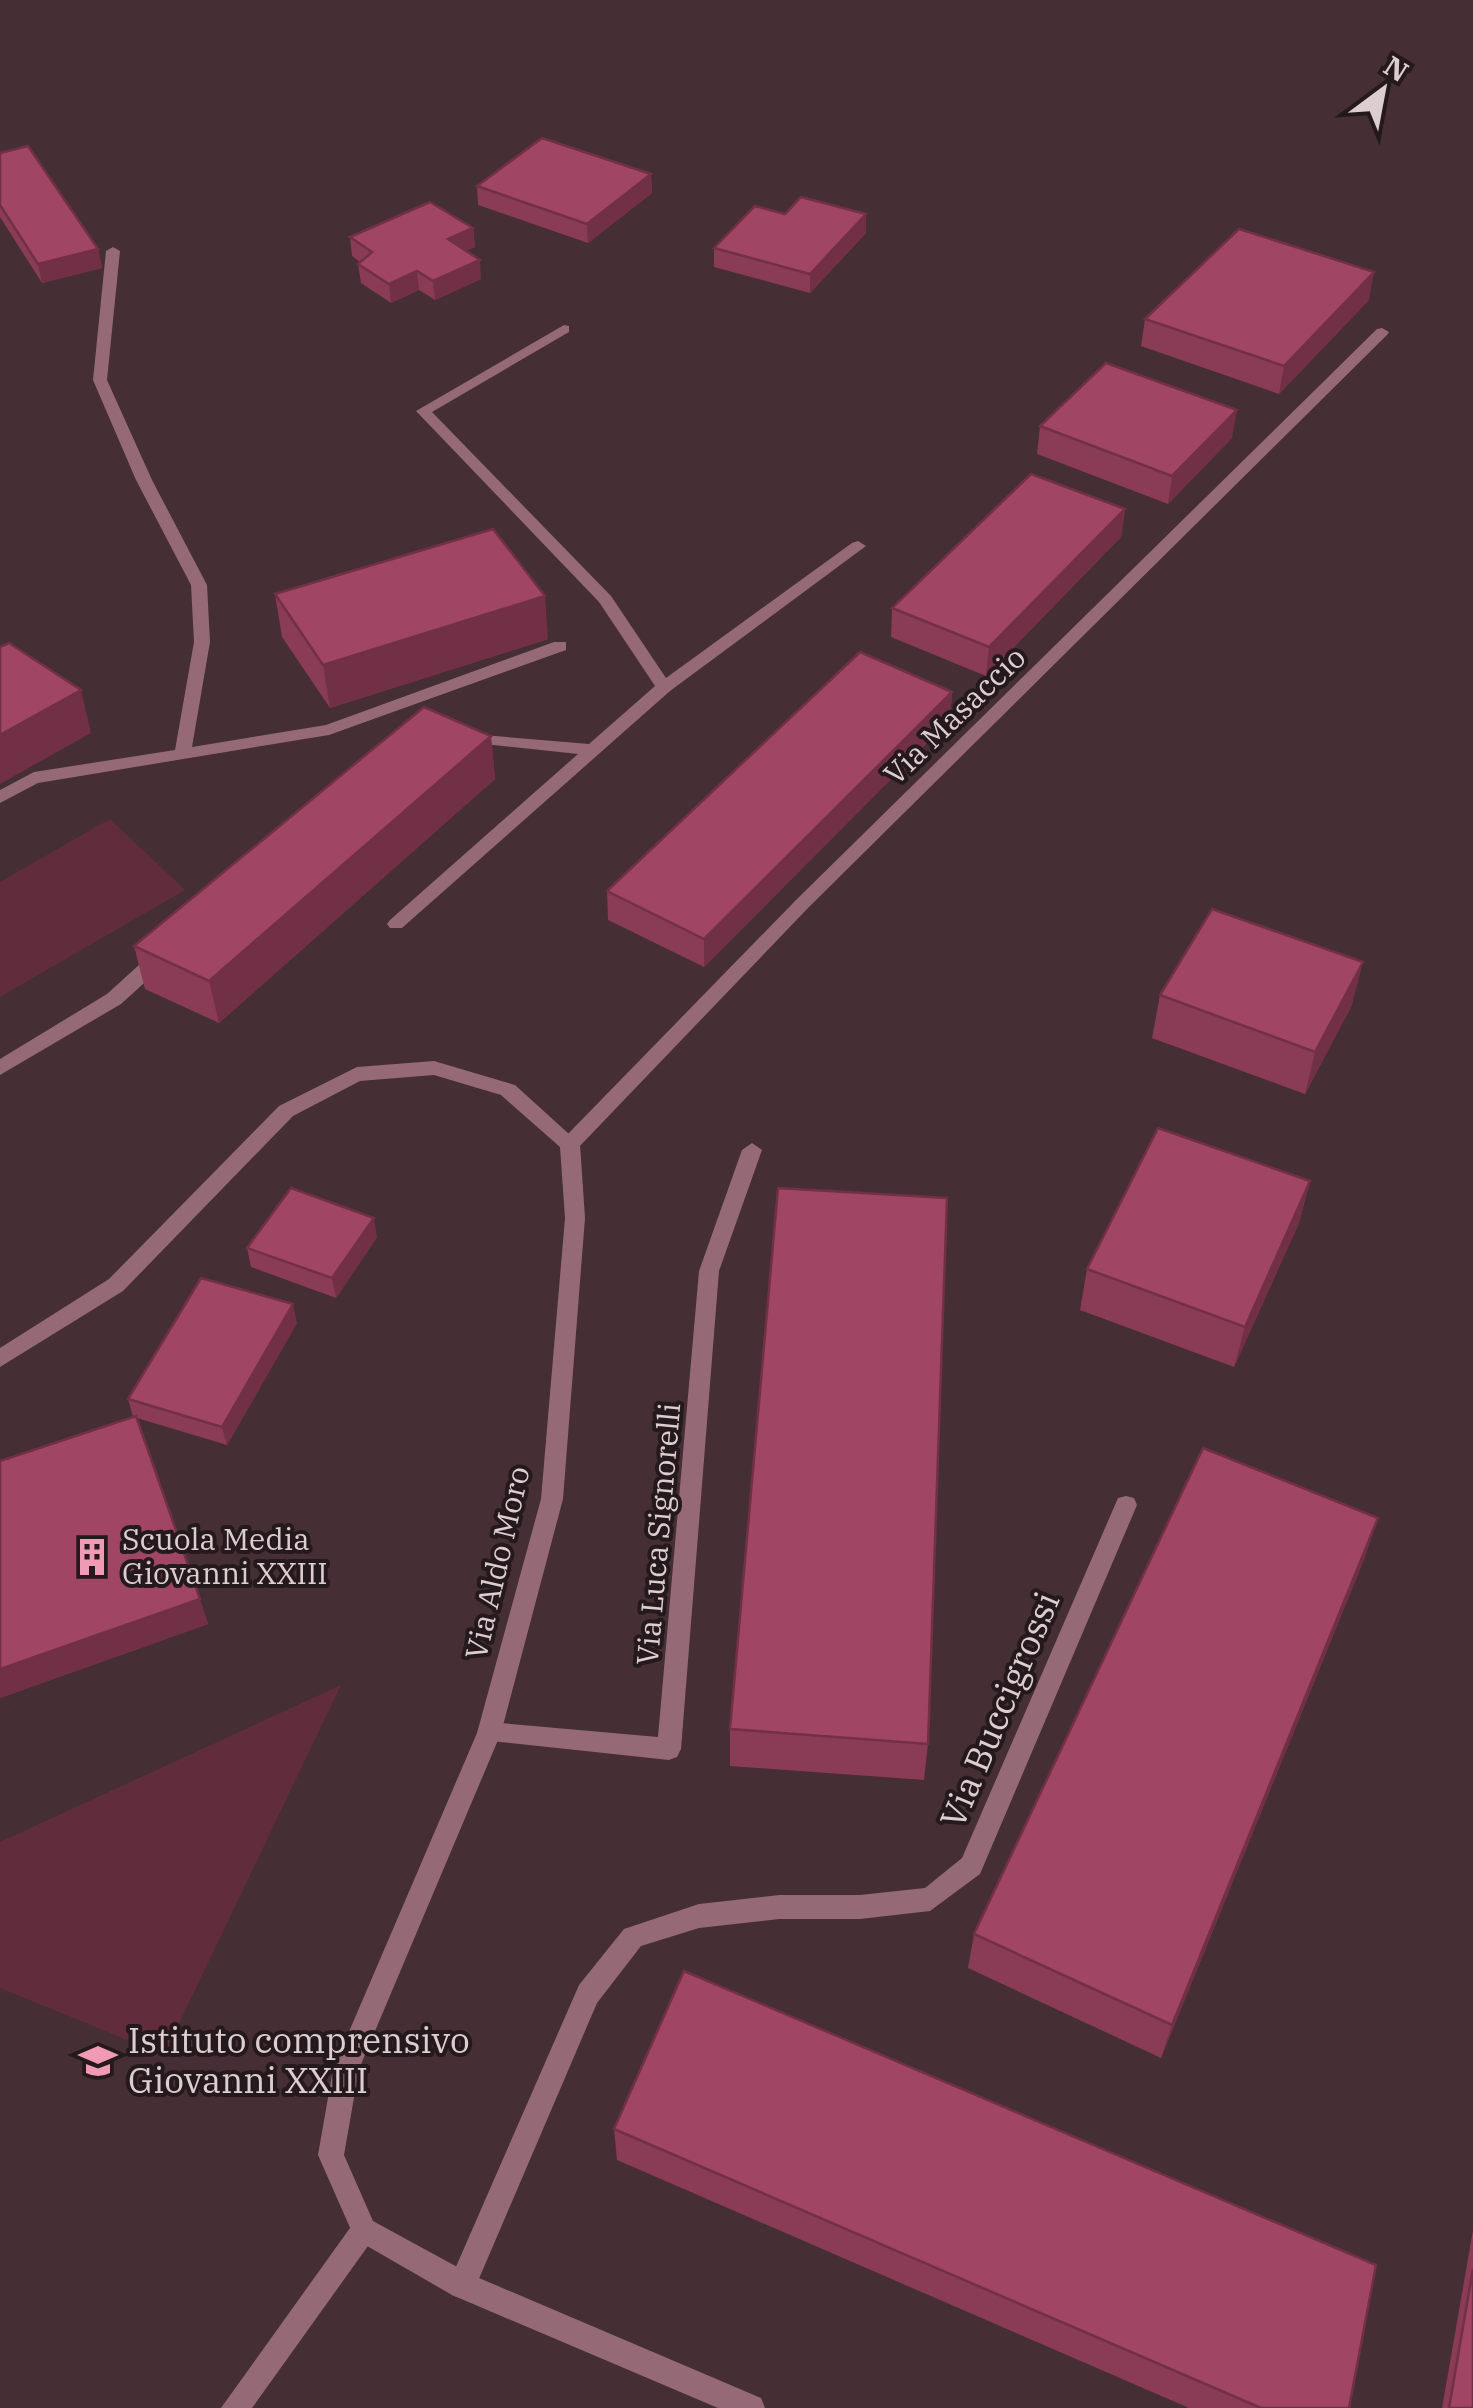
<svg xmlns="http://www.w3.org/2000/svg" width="1473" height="2408" font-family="'IBM Plex Serif',serif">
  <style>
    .green { fill: #612d3d }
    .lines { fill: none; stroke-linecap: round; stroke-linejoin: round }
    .service { fill: #956a76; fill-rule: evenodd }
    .minor { fill: #956a76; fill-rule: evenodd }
    .tertiary { fill: #956a76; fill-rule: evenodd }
    .wall { fill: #8a3b56 }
    .shaded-wall { fill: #713046 }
    .building { fill: #a14564; stroke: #713046; stroke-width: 2.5 }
    .labels { text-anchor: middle; stroke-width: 8; stroke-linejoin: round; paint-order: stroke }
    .street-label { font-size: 30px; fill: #ddcdd1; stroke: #24191c }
    .poi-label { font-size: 30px; fill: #ddcdd1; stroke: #24191c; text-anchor: start }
    .near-street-label { font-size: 35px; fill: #ddcdd1; stroke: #24191c }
    .near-poi-label { font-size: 35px; fill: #ddcdd1; stroke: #24191c; text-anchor: start }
  </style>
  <rect width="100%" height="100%" fill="#452e34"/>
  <!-- green -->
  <g class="green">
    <path d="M110,819L185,890L0,997V882Z"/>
    <path d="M341,1685L164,2055L0,1988V1842Z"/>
  </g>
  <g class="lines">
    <!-- service -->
    <g class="service">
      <path d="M158,953L167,959L165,964L121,1004L0,1075V1059L107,994L151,954Z"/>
      <path d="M752,1143L762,1150L719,1271L681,1749L677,1757L669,1760L481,1740L477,1733L481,1726L489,1722L658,1737L699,1271L742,1150Z"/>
      <path d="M1126,1496L1134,1498L1137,1505L980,1874L930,1911L860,1919H779L699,1928L641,1946L597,2003L472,2295L462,2299L452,2295L448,2285L579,1985L624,1929L699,1904L779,1895H860L925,1888L962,1858L1115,1505L1118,1498Z"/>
    </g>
    <!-- minor -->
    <g class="minor">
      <path d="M113,247L120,251L107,380L152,480L207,585L210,642L192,747L326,725L554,642H566V650L329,735L38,783L0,803V790L34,772L175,750L194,642L191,585L136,480L93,380L106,251Z"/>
      <path d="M564,325L569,326V332L432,412L611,596L666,678L852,543L858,541L866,546L670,691L402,928H390L387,924L390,920L578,754L465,742L459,741V733L589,744L655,686L599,602L416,411Z"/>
      <path d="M1382,328L1389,332L1387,335L808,908L577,1149H563L560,1144L563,1139L796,900L1377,329Z"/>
      <path d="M364,2217L373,2221L377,2230L373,2239L252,2408H221L355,2221Z"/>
    </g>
    <!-- tertiary -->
    <path class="tertiary" d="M434,1061L515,1085L580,1144L585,1218L563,1499L501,1733L359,2069L344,2155L373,2221L472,2275L761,2398L765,2408H718L452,2295L355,2239L318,2155L333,2069L477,1733L541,1499L565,1218L560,1147L501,1095L434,1075L360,1081L293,1116L123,1291L0,1367V1348L109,1279L279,1106L357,1067Z"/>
  </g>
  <!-- wall -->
  <g class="wall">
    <path d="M0,153L98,249L102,268L42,283L0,217Z"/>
    <path d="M651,174L652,193L588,243L478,205L477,186Z"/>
    <path d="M785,214H866V233L810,293L714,267V248Z"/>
    <path d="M473,228L475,247L466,251L481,279L435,300L419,290L391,303L361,283L358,264L360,262L352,256L350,237Z"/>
    <path d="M1369,300L1279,394L1141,346L1145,319Z"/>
    <path d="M1040,426L1232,438L1168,504L1037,454Z"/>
    <path d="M1125,509L1121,537L986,676L891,637L892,608Z"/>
    <path d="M275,594L548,639L330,708L282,637Z"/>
    <path d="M952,692L950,720L704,967L608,920L607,891Z"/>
    <path d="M491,736L495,779L219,1023L145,989L134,946Z"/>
    <path d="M1160,995L1352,1005L1305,1094L1152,1038Z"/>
    <path d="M1310,1181L1299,1223L1234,1367L1080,1310L1087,1269Z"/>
    <path d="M377,1237L336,1298L251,1267L247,1248Z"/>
    <path d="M297,1323L227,1445L137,1418L208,1624L0,1698V1461L133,1417L128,1399Z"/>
    <path d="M1365,1557L1161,2058L968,1968L974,1934Z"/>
    <path d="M730,1729L928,1744L924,1780L730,1766Z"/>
    <path d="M614,2129L1349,2408H1189L617,2160Z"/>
    <path d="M1473,2230V2408H1442Z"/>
  </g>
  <!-- shaded-wall -->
  <g class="shaded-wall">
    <path d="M651,174L652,193L588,243L587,224Z"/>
    <path d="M866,214V233L810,293V274Z"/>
    <path d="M473,228L475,247L449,259L448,239Z"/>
    <path d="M98,249L102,268L42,283L38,264Z"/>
    <path d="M480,260L481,279L435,300L433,281Z"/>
    <path d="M417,271L419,290L391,303L389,284Z"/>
    <path d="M1374,272L1369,300L1279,394L1284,366Z"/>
    <path d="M1237,410L1232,438L1168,504L1172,476Z"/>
    <path d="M1125,509L1121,537L986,676L989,647Z"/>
    <path d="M545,596L548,639L330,708L323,665Z"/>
    <path d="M81,690L91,733L0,784V735Z"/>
    <path d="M952,692L950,720L704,967V939Z"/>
    <path d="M491,736L495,779L219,1023L209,981Z"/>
    <path d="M1363,962L1352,1005L1305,1094L1315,1052Z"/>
    <path d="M1310,1181L1299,1223L1234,1367L1245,1327Z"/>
    <path d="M374,1218L377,1237L336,1298L332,1278Z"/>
    <path d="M293,1304L297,1323L227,1445L222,1427Z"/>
    <path d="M1378,1518L1365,1557L1161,2058L1172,2025Z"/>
    <path d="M200,1599L208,1624L0,1698V1669Z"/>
  </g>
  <!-- building -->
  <g class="building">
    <path d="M542,138L651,174L587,224L477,186Z"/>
    <path d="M28,146L98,249L38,264L0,205V153Z"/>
    <path d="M801,197L866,214L810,274L714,248L755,206L785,214Z"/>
    <path d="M430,202L473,228L448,239L480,260L433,281L417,271L389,284L358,264L372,252L350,237Z"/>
    <path d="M1239,229L1374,272L1284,366L1145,319Z"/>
    <path d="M1106,363L1237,410L1172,476L1040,426Z"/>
    <path d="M1031,474L1125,509L989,647L892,608Z"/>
    <path d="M493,529L545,596L323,665L275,594Z"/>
    <path d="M9,643L81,690L0,735V647Z"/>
    <path d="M860,652L952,692L704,939L607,891Z"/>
    <path d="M424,707L491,736L209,981L134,946Z"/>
    <path d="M1212,909L1363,962L1315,1052L1160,995Z"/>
    <path d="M1158,1128L1310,1181L1245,1327L1087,1269Z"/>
    <path d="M291,1188L374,1218L332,1278L247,1248Z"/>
    <path d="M778,1188L947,1198L928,1744L730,1729Z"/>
    <path d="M201,1278L293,1304L222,1427L128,1399Z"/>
    <path d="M136,1416L200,1599L0,1669V1461Z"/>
    <path d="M1203,1448L1378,1518L1172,2025L974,1934Z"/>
    <path d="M684,1971L1376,2265L1349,2408H1261L614,2129Z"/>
    <path d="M1473,2269V2408H1449Z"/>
  </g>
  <!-- icons -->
  <defs>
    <g id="building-bare" transform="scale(3)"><path d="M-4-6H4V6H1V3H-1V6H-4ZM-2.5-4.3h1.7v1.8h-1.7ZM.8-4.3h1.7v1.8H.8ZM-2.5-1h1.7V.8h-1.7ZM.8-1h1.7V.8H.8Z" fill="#f19ab3" stroke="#24191c" stroke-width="2.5" paint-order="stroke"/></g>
    <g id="school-bare" transform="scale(3)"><path d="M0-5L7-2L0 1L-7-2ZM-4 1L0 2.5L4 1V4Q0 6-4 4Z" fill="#f19ab3" stroke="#24191c" stroke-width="2.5" paint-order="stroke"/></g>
  </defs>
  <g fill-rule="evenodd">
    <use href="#building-bare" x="92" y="1557"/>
    <use href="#school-bare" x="98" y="2061"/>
  </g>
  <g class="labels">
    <!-- street labels -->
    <g class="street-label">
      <text transform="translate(955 716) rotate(-44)" y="10">Via Masaccio</text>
      <text transform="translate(659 1534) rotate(-85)" y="10">Via Luca Signorelli</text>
      <text transform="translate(498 1563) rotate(-77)" y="10">Via Aldo Moro</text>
    </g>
    <!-- poi labels -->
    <g class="poi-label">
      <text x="122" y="1550">Scuola Media<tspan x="122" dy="34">Giovanni XXIII</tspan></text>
    </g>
    <!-- near-street labels -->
    <g class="near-street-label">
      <text transform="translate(1000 1710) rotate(-67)" y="12">Via Buccigrossi</text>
    </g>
    <!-- near-poi labels -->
    <g class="near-poi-label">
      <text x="128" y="2053">Istituto comprensivo<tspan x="128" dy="40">Giovanni XXIII</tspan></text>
    </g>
  </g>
  <!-- north arrow -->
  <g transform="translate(1383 90) rotate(32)" stroke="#24191c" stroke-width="8" paint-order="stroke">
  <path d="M0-8L18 38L0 25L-18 38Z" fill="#ddcdd1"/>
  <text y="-15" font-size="28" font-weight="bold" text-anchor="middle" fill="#ddcdd1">N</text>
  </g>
</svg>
